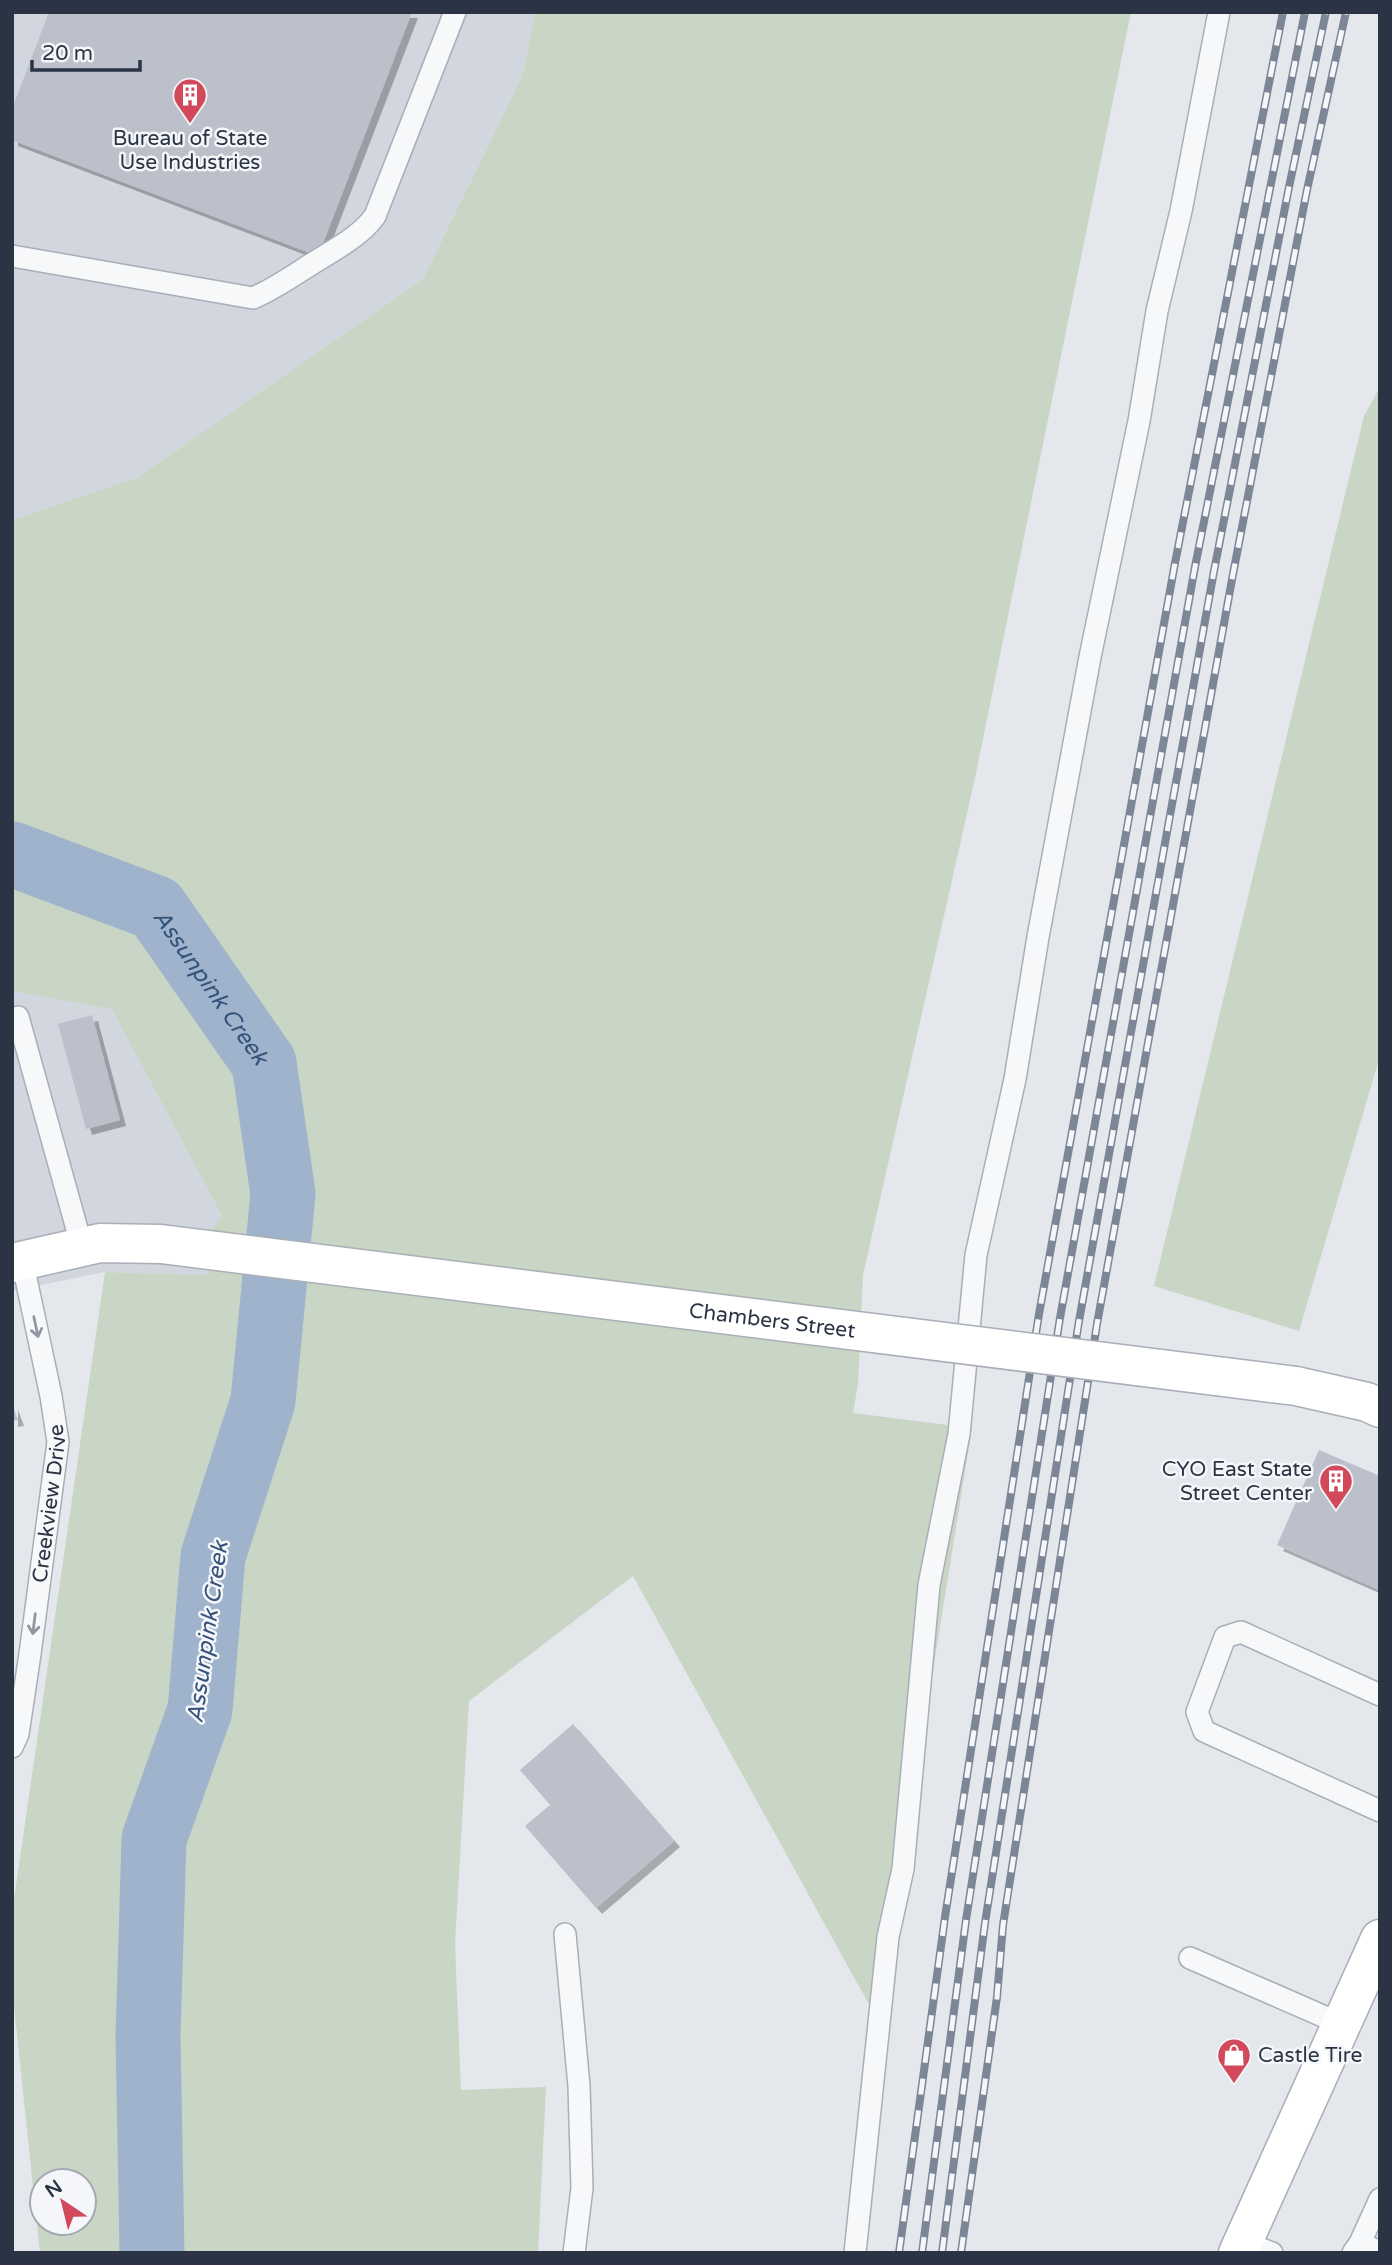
<svg xmlns="http://www.w3.org/2000/svg" width="1392" height="2265" font-family="'Varela Round',sans-serif">
  <style>
    .built { fill: #d2d6de }
    .green { fill: #c9d6c5; fill-rule: evenodd }
    .lines { fill: none; stroke-linecap: round; stroke-linejoin: round }
    .river { stroke: #9fb4cc; stroke-width: 65 }
    .building { fill: #bbc0ca; filter: url(#shadow) }
    .lane-casing { stroke: #a9aeb7; stroke-width: 24 }
    .secondary-casing { stroke: #a9aeb7; stroke-width: 41 }
    .lane { stroke: #f7f8fa; stroke-width: 21 }
    .secondary { stroke: #fff; stroke-width: 38 }
    .rail-casing { stroke: #7d8696; stroke-width: 8 }
    .rail { stroke: #f4f6f9; stroke-width: 5; stroke-dasharray: 16; stroke-linecap: butt }
    .secondary-bridge-casing { stroke: #a9aeb7; stroke-width: 41; stroke-linecap: butt }
    .secondary-bridge { stroke: #fff; stroke-width: 38 }
    .oneway { stroke: #9196a0 }
    .labels { text-anchor: middle; stroke-width: 5; stroke-linejoin: round; paint-order: stroke }
    .poi-label { font-size: 21px; fill: #2b3445; stroke: #f4f6f9 }
    .street-label { font-size: 21px; fill: #2b3445; stroke: #f4f6f9 }
    .water-label { font-size: 23px; font-style: italic; fill: #34527a; stroke: #f4f6f9 }
  </style>
  <defs>
    <filter id="shadow"><feDropShadow dx="6" dy="6" stdDeviation="0" flood-color="#0004"/></filter>
  </defs>
  <rect width="100%" height="100%" fill="#e4e7ec"/>
  <!-- built -->
  <g class="built">
    <path d="M12,12H535L523,74L423,279L138,477L12,520Z"/>
    <path d="M12,991L112,1008L222,1216L203,1240L208,1275L105,1272L12,1291Z"/>
  </g>
  <!-- green -->
  <g class="green">
    <path d="M535,12H1131L975,778L863,1275L858,1384L853,1413L972,1428L877,2019L633,1576L469,1701L455,1944L461,2090L546,2087L538,2253H40L12,1987V1913L105,1272L208,1275L203,1240L222,1216L112,1009L12,991V520L138,477L423,279L523,74ZM42,2181H84V2223H42Z"/>
    <path d="M1380,387V1056L1299,1331L1154,1286L1364,416Z"/>
  </g>
  <g class="lines">
    <!-- river -->
    <path class="river" id="s1" d="M12,854L156,908L264,1063L283,1194L263,1401L213,1556L200,1710L154,1839L148,2036L152,2253"/>
  </g>
  <!-- building -->
  <g class="building">
    <path d="M49,12H412L318,256L12,140V109Z"/>
    <path d="M92,1015L120,1120L86,1129L58,1024Z"/>
    <path d="M12,1404L18,1420L12,1421Z"/>
    <path d="M1319,1450L1380,1476V1590L1277,1545Z"/>
    <path d="M573,1724L674,1841L596,1908L525,1826L550,1805L520,1770Z"/>
  </g>
  <g class="lines">
    <!-- lane casing -->
    <g class="lane-casing">
      <g id="lane">
        <path d="M12,256L253,298C274,289 291,277 310,265C333,250 359,238 375,216L455,12"/>
        <path d="M18,1017L82,1247"/>
        <path d="M1380,1695L1241,1632L1225,1637L1197,1712L1204,1731L1380,1811"/>
        <path id="s2" d="M12,1747L18,1734L30,1654L58,1442L51,1396L22,1260"/>
        <path d="M565,1934L579,2086L582,2188L574,2253"/>
        <path d="M1190,1958L1341,2024"/>
        <path d="M1243,2242L1272,2253"/>
        <path d="M1360,2243L1380,2252"/>
        <path d="M855,2253L888,1937L903,1869L929,1585L959,1434L976,1255L1015,1079L1038,937L1090,657L1139,421L1157,311L1181,211L1219,12"/>
        <path d="M1353,2253L1360,2243L1380,2199"/>
      </g>
    </g>
    <!-- secondary casing -->
    <g class="secondary-casing">
      <g id="secondary">
        <path d="M12,1263L100,1243L161,1244"/>
        <path d="M1296,1386L1367,1402L1380,1408"/>
        <path d="M1238,2253L1380,1939"/>
      </g>
    </g>
    <!-- lane -->
    <use href="#lane" class="lane"/>
    <!-- secondary -->
    <use href="#secondary" class="secondary"/>
    <!-- rail casing -->
    <g class="rail-casing">
      <g id="rail">
        <path d="M899,2253L945,1917L1039,1314L1175,563L1283,12"/>
        <path d="M922,2253L966,1920L1060,1318L1195,567L1305,12"/>
        <path d="M942,2253L985,1923L1079,1321L1214,571L1289,187L1326,12"/>
        <path d="M961,2253L997,1997L1003,1925L1097,1324L1233,574L1307,190L1346,12"/>
      </g>
    </g>
    <!-- rail -->
    <use href="#rail" class="rail"/>
    <!-- secondary-bridge casing -->
    <g class="secondary-bridge-casing">
      <g id="secondary-bridge">
        <path id="s3" d="M161,1244L1296,1386"/>
      </g>
    </g>
    <!-- secondary-bridge -->
    <use href="#secondary-bridge" class="secondary-bridge"/>
  </g>
  <!-- one-way arrows -->
  <defs><path id="oneway-shaft" d="M-6 0H5M1.5-3L5.5 0L1.5 3" fill="none" stroke-width="1.6" stroke-linecap="round" stroke-linejoin="round" transform="scale(1.75)"/></defs>
  <g class="oneway">
    <use href="#oneway-shaft" transform="translate(36 1327) rotate(78)"/>
    <use href="#oneway-shaft" transform="translate(34 1624) rotate(97)"/>
  </g>
  <!-- icons -->
  <defs>
    <g id="building-pin" transform="scale(1.75)"><path d="M0 17L-7.5 6A9.5 9.5 0 1 1 7.5 6Z" fill="#d1495b" stroke="#f4f6f9"/><path d="M-4-6H4V6H1V3H-1V6H-4ZM-2.5-4.3h1.7v1.8h-1.7ZM.8-4.3h1.7v1.8H.8ZM-2.5-1h1.7V.8h-1.7ZM.8-1h1.7V.8H.8Z" fill="#fff"/></g>
    <g id="shop-pin" transform="scale(1.75)"><path d="M0 17L-7.5 6A9.5 9.5 0 1 1 7.5 6Z" fill="#d1495b" stroke="#f4f6f9"/><path d="M-5-2.5h2.3a2.7 3.5 0 0 1 5.4 0H5L5.5 6h-11ZM-1.5-2.5h3a1.5 2.3 0 0 0-3 0Z" fill="#fff"/></g>
  </defs>
  <g fill-rule="evenodd">
    <use href="#building-pin" x="190" y="95"/>
    <use href="#building-pin" x="1336" y="1481"/>
    <use href="#shop-pin" x="1234" y="2055"/>
  </g>
  <g class="labels">
    <!-- poi labels -->
    <g class="poi-label">
      <text x="190" y="145">Bureau of State<tspan x="190" dy="24">Use Industries</tspan></text>
      <text x="1312" y="1476" text-anchor="end">CYO East State<tspan x="1312" dy="24">Street Center</tspan></text>
      <text x="1258" y="2062" text-anchor="start">Castle Tire</text>
    </g>
    <!-- street labels -->
    <g class="street-label">
      <text dy="7" stroke="none"><textPath href="#s3" startOffset="616">Chambers Street</textPath></text>
      <text dy="7" stroke="none"><textPath href="#s2" startOffset="247">Creekview Drive</textPath></text>
    </g>
    <!-- water labels -->
    <g class="water-label">
      <text dy="8" stroke="none"><textPath href="#s1" startOffset="250">Assunpink Creek</textPath></text>
      <text transform="translate(207 1632) rotate(-82)" y="8">Assunpink Creek</text>
    </g>
  </g>
  <!-- border -->
  <rect width="1392" height="2265" fill="none" stroke="#2b3445" stroke-width="28"/>
  <!-- north arrow -->
  <g transform="translate(63 2202) rotate(325)"><circle r="33" fill="#f4f6f9" stroke="#a4a8b1" stroke-width="2"/>
  <path d="M0-5L12 26L0 18L-12 26Z" fill="#d1495b"/>
  <text y="-10" font-size="19" font-weight="bold" text-anchor="middle" fill="#2b3445">N</text>
  </g>
  <!-- scale -->
  <path d="M32 60v10h108v-10" fill="none" stroke="#2b3445" stroke-width="3.5"/>
  <text x="42" y="60" font-size="21" fill="#2b3445" stroke="#f4f6f9" stroke-width="5" paint-order="stroke">20 m</text>
</svg>
